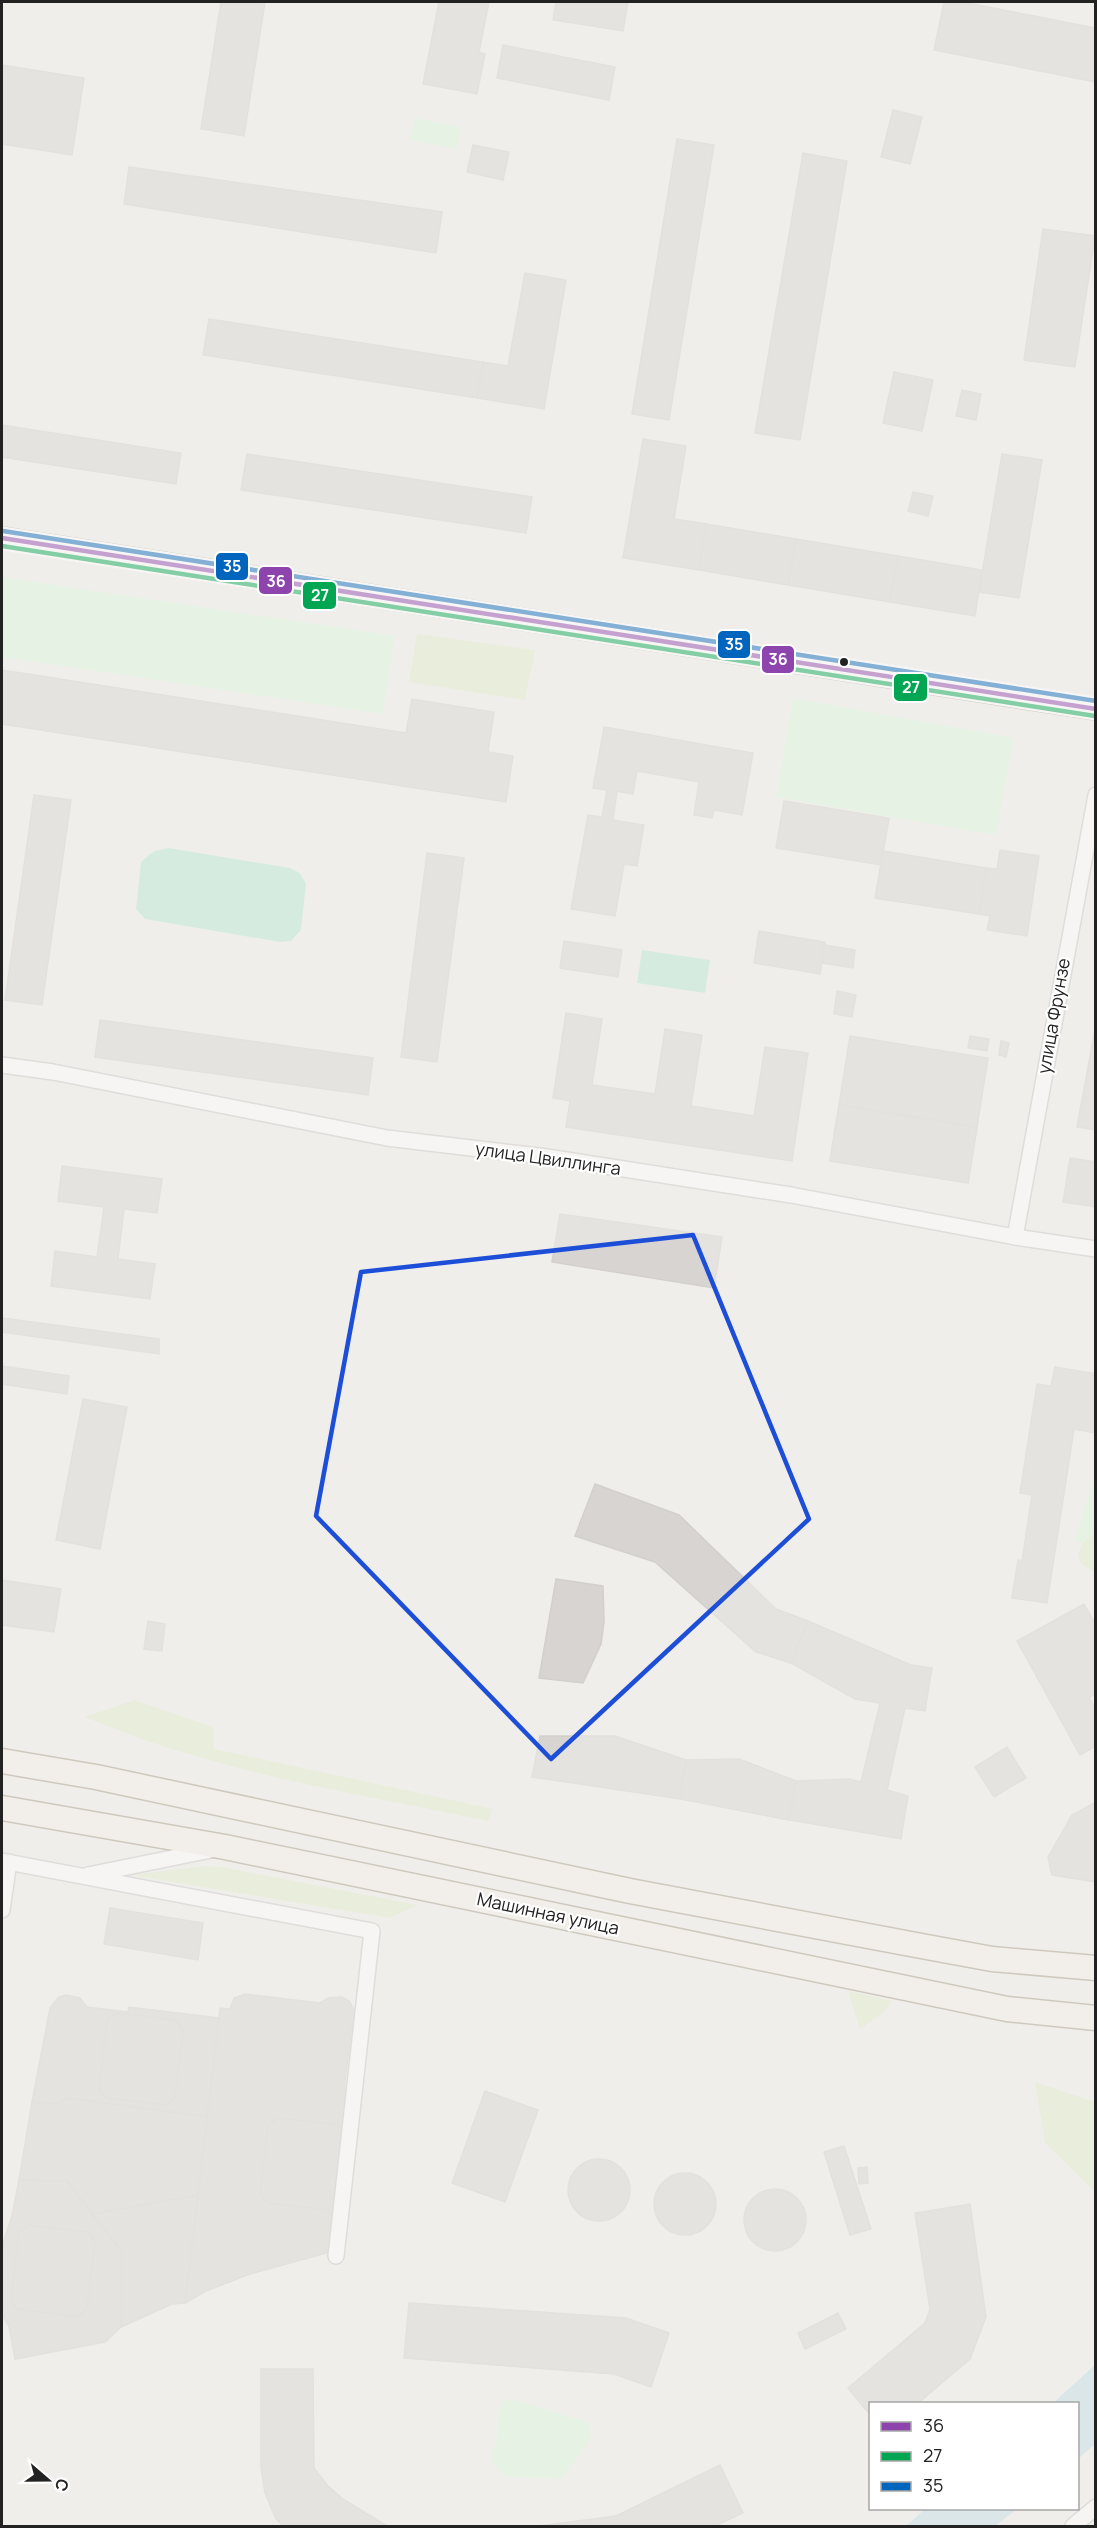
<svg xmlns="http://www.w3.org/2000/svg" width="1097" height="2528" font-family="Manrope,sans-serif">
  <style>
    .grass { fill: #ddeccb }
    .park { fill: #daf5da }
    .pitch { fill: #b7e6d2 }
    .water { fill: #bfdbe3 }
    .building { fill: #d7d4d2; stroke: #d3d0cc; stroke-width: 1.5 }
    .lines { fill: none; stroke-linecap: round; stroke-linejoin: round }
    .street-casing { stroke: #c9c8c7; stroke-width: 18 }
    .secondary-casing { stroke: #999a82; stroke-width: 24 }
    .primary-casing { stroke: #a79c86; stroke-width: 27 }
    .street { stroke: #fdfcfc; stroke-width: 15 }
    .secondary { stroke: #f4f4ed; stroke-width: 21 }
    .primary { stroke: #f3ede7; stroke-width: 24 }
    .bus-1-casing { stroke: #fff; stroke-width: 9 }
    .bus-2-casing { stroke: #fff; stroke-width: 9 }
    .bus-3-casing { stroke: #fff; stroke-width: 9 }
    .bus-1 { stroke: #8e44ad; stroke-width: 4.5 }
    .bus-2 { stroke: #00a651; stroke-width: 4.5 }
    .bus-3 { stroke: #0065bd; stroke-width: 4.5 }
    .marked { fill: none; stroke: #1d4ed8; stroke-width: 4.5; stroke-linejoin: round }
    .bus-dot { fill: #222; stroke: #fff; stroke-width: 2 }
    .labels { text-anchor: middle; stroke-width: 4.5; stroke-linejoin: round; paint-order: stroke }
    .street-label { font-size: 18px; fill: #222; stroke: #fff }
    .line-badge { stroke: #fff; stroke-width: 2 }
    .badge-label { font-size: 16px; text-anchor: middle; font-weight: bold; fill: #fff }
  </style>
  <rect width="100%" height="100%" fill="#f0eeeb"/>
  <!-- grass -->
  <g class="grass">
    <path d="M417,634L535,650L525,700L409,682Z"/>
    <path d="M1095,1533V1572L1081,1564L1078,1554L1083,1543Z"/>
    <path d="M134,1700L213,1727L214,1749L493,1809L488,1821C353,1793 214,1772 85,1717Z"/>
    <path d="M205,1866L222,1867L417,1905L390,1918L130,1875Z"/>
    <path d="M848,1991L892,2001L885,2011L860,2029Z"/>
    <path d="M1035,2082L1095,2102V2192L1045,2143Z"/>
  </g>
  <!-- park -->
  <g class="park">
    <path d="M415,118L461,127L457,149L410,140Z"/>
    <path d="M2,577L395,636L383,714L2,657Z"/>
    <path d="M793,698L1014,738L996,835L776,797Z"/>
    <path d="M1095,1474V1533L1083,1543L1075,1540Z"/>
    <path d="M503,2400L521,2401L589,2423L591,2438L562,2479L507,2477C480,2454 498,2454 498,2429C498,2418 498,2411 503,2400Z"/>
  </g>
  <!-- pitch -->
  <g class="pitch">
    <path d="M169,848L290,868L300,873L306,884L301,930L291,941L280,942L145,919L136,909L141,862L154,851Z"/>
    <path d="M642,950L710,960L705,993L637,983Z"/>
  </g>
  <!-- water -->
  <g class="water">
    <path d="M1095,2365V2444L1078,2459V2404L1053,2403Z"/>
    <path d="M925,2509V2508L1017,2509L995,2526H906Z"/>
  </g>
  <!-- building -->
  <g class="building">
    <path d="M221,2H265L244,136L201,129Z"/>
    <path d="M439,2H489L479,52L485,54L477,94L423,84Z"/>
    <path d="M556,2H628L623,31L553,20Z"/>
    <path d="M944,2H962L1096,28V82L934,50Z"/>
    <path d="M503,45L615,67L609,100L497,78Z"/>
    <path d="M2,65L84,78L72,155L2,144Z"/>
    <path d="M893,110L922,117L910,164L881,157Z"/>
    <path d="M677,139L714,145L669,420L632,414Z"/>
    <path d="M473,145L509,152L503,180L467,172Z"/>
    <path d="M803,153L847,161L800,440L755,433Z"/>
    <path d="M129,167L442,212L436,253L124,204Z"/>
    <path d="M1043,229L1095,236L1075,367L1024,360Z"/>
    <path d="M525,273L566,280L544,409L477,398L483,362L508,366Z"/>
    <path d="M209,319L483,362L477,398L203,355Z"/>
    <path d="M894,372L933,380L922,431L883,423Z"/>
    <path d="M962,390L981,394L976,420L956,416Z"/>
    <path d="M2,425L181,453L176,484L2,457Z"/>
    <path d="M643,439L686,446L674,519L706,524L699,570L623,558Z"/>
    <path d="M247,454L532,497L526,533L241,490Z"/>
    <path d="M1002,454L1042,460L1019,598L979,592Z"/>
    <path d="M913,492L933,496L928,516L908,511Z"/>
    <path d="M706,524L796,539L788,585L699,570Z"/>
    <path d="M796,539L898,556L890,602L788,585Z"/>
    <path d="M898,556L982,570L975,616L890,602Z"/>
    <path d="M2,670L406,733L412,699L494,712L488,752L513,756L506,802L2,724Z"/>
    <path d="M604,727L753,753L742,815L714,810L712,818L694,815L699,782L637,771L633,794L617,791L613,820L644,825L637,866L624,864L615,916L571,909L588,815L602,817L607,790L593,788Z"/>
    <path d="M34,795L71,800L42,1005L5,1000Z"/>
    <path d="M784,801L889,818L881,865L776,848Z"/>
    <path d="M1000,850L1039,856L1027,936L987,930L990,916L979,914L986,868L997,869Z"/>
    <path d="M883,851L986,868L979,914L875,898Z"/>
    <path d="M427,853L464,858L437,1062L401,1057Z"/>
    <path d="M759,931L825,942L820,974L754,963Z"/>
    <path d="M564,941L622,950L618,977L560,968Z"/>
    <path d="M824,945L855,950L853,968L822,963Z"/>
    <path d="M837,991L856,995L852,1017L834,1014Z"/>
    <path d="M566,1013L602,1019L592,1085L655,1094L665,1029L702,1035L691,1106L754,1116L765,1047L808,1053L792,1161L566,1127L570,1101L553,1098Z"/>
    <path d="M100,1020L373,1058L368,1095L95,1057Z"/>
    <path d="M1096,1024V1130L1077,1127Z"/>
    <path d="M850,1036L988,1058L968,1183L830,1161Z"/>
    <path d="M970,1036L989,1039L987,1051L968,1048Z"/>
    <path d="M1001,1041L1009,1043L1006,1057L999,1055Z"/>
    <path d="M839,1105L977,1127L968,1183L830,1161Z"/>
    <path d="M1070,1158L1096,1162V1207L1063,1202Z"/>
    <path d="M62,1166L162,1179L157,1213L124,1209L118,1259L155,1264L150,1299L51,1286L55,1251L97,1257L104,1207L58,1201Z"/>
    <path d="M560,1214L722,1237L714,1288L552,1262Z"/>
    <path d="M2,1318L159,1339V1354L2,1332Z"/>
    <path d="M2,1366L69,1376L67,1394L2,1384Z"/>
    <path d="M1055,1367L1096,1374V1433L1074,1429L1047,1603L1012,1598L1018,1560L1022,1561L1032,1495L1020,1493L1037,1384L1051,1386Z"/>
    <path d="M83,1399L127,1407L100,1549L56,1540Z"/>
    <path d="M595,1484L679,1515L776,1609L808,1621L791,1663L756,1652L655,1562L575,1536Z"/>
    <path d="M556,1579L603,1586L604,1622L601,1644L583,1683L539,1678Z"/>
    <path d="M2,1580L61,1589L54,1632L2,1625Z"/>
    <path d="M1084,1604L1096,1625V1694L1089,1697L1096,1710V1746L1080,1755L1017,1641Z"/>
    <path d="M148,1621L165,1624L162,1651L144,1649Z"/>
    <path d="M808,1621L911,1665L932,1668L925,1711L905,1708L887,1790L908,1796L901,1839L789,1820L796,1781L850,1779L861,1782L880,1703L855,1699L791,1663Z"/>
    <path d="M540,1736H615L686,1760L680,1799L532,1777Z"/>
    <path d="M1007,1747L1026,1778L994,1797L975,1767Z"/>
    <path d="M739,1759L796,1781L789,1820L680,1799L686,1760Z"/>
    <path d="M1096,1802V1882L1052,1875L1048,1857L1072,1815Z"/>
    <path d="M110,1908L203,1923L198,1960L104,1944Z"/>
    <path d="M245,1994L320,2003L328,1998L342,1997L349,2001L356,2013L351,2031L344,2090L353,2091L334,2251L250,2274L206,2291L185,2303L220,2008L230,2009L234,1998Z"/>
    <path d="M66,1995L80,1998L87,2007L128,2012L129,2007L219,2018L207,2117L68,2098L58,2104L32,2102L50,2008L59,1997Z"/>
    <path d="M116,2013L176,2020L183,2030L175,2097L166,2105L105,2098L99,2088L107,2020Z"/>
    <path d="M485,2091L538,2110L505,2202L452,2183Z"/>
    <path d="M68,2098L207,2117L198,2195L92,2214L67,2181L19,2180L32,2102L58,2104Z"/>
    <path d="M277,2118L338,2125L344,2135L336,2203L327,2210L267,2203L260,2194L268,2126Z"/>
    <path d="M844,2146L871,2229L850,2235L824,2152Z"/>
    <circle cx="599" cy="2190" r="31"/>
    <path d="M867,2167L868,2183L859,2184L858,2168Z"/>
    <circle cx="685" cy="2204" r="31"/>
    <path d="M19,2180L67,2181L121,2250V2327L105,2342L15,2359L9,2326L2,2315V2246L12,2216Z"/>
    <circle cx="775" cy="2220" r="31"/>
    <path d="M198,2195L185,2303L172,2304L121,2327V2250L92,2214Z"/>
    <path d="M970,2204L986,2317L970,2359L917,2404H870V2415L848,2388L925,2323L930,2309L915,2213Z"/>
    <path d="M28,2225L88,2232L95,2241L87,2309L78,2317L17,2309L11,2300L19,2232Z"/>
    <path d="M409,2303L626,2318L669,2333L651,2387L614,2374L404,2358Z"/>
    <path d="M838,2313L846,2329L805,2349L798,2333Z"/>
    <path d="M261,2369H313L314,2468L328,2486L343,2499L387,2526H284L276,2519L265,2493L261,2468Z"/>
    <path d="M720,2465L743,2513L715,2526H538L616,2516Z"/>
  </g>
  <g class="lines">
    <!-- street casing -->
    <g class="street-casing">
      <g id="street">
        <path d="M2,1065L53,1072L387,1138L547,1157L791,1195L1015,1237L1096,1249"/>
        <path d="M1015,1237L1096,795"/>
        <path d="M2,1861L372,1931L336,2256"/>
        <path d="M88,1875L211,1850"/>
        <path d="M2,1910L9,1862"/>
        <path d="M1073,2526L1096,2507"/>
      </g>
    </g>
    <!-- secondary casing -->
    <g class="secondary-casing">
      <path id="secondary" d="M2,538L1096,709"/>
    </g>
    <!-- primary casing -->
    <g class="primary-casing">
      <g id="primary">
        <path d="M2,1761L96,1777L630,1891L916,1945L992,1959L1096,1968"/>
        <path d="M2,1808L225,1847L1007,2009L1096,2018"/>
      </g>
    </g>
    <!-- street -->
    <use href="#street" class="street"/>
    <!-- secondary -->
    <use href="#secondary" class="secondary"/>
    <!-- primary -->
    <use href="#primary" class="primary"/>
    <!-- bus-1 casing -->
    <g class="bus-1-casing">
      <path id="bus-1" d="M2,538L1096,709"/>
    </g>
    <!-- bus-2 casing -->
    <g class="bus-2-casing">
      <path id="bus-2" d="M2,546L1095,716"/>
    </g>
    <!-- bus-3 casing -->
    <g class="bus-3-casing">
      <path id="bus-3" d="M3,531L1096,701"/>
    </g>
    <!-- bus-1 -->
    <use href="#bus-1" class="bus-1"/>
    <!-- bus-2 -->
    <use href="#bus-2" class="bus-2"/>
    <!-- bus-3 -->
    <use href="#bus-3" class="bus-3"/>
  </g>
  <!-- marked area -->
  <path d="M0 0H1097V2528H0ZM693,1235L809,1519L551,1759L316,1516L361,1272Z" fill="#f0eeeb" fill-opacity=".55" fill-rule="evenodd"/>
  <path class="marked" d="M693,1235L809,1519L551,1759L316,1516L361,1272Z"/>
  <!-- markers -->
  <circle class="bus-dot" cx="844" cy="662" r="5"/>
  <g class="labels">
    <!-- street labels -->
    <g class="street-label">
      <text transform="translate(1054 1016) rotate(-80)" y="6">улица Фрунзе</text>
      <text transform="translate(548 1159) rotate(8)" y="6">улица Цвиллинга</text>
      <text transform="translate(548 1914) rotate(12)" y="6">Машинная улица</text>
    </g>
  </g>
  <g class="line-badge">
    <rect x="215" y="552" width="34" height="29" rx="6" fill="#0065bd"/>
    <rect x="258" y="566" width="35" height="29" rx="6" fill="#8e44ad"/>
    <rect x="302" y="581" width="35" height="29" rx="6" fill="#00a651"/>
    <rect x="717" y="630" width="34" height="29" rx="6" fill="#0065bd"/>
    <rect x="761" y="645" width="34" height="29" rx="6" fill="#8e44ad"/>
    <rect x="893" y="673" width="35" height="29" rx="6" fill="#00a651"/>
  </g>
  <g class="badge-label">
    <text x="232" y="572">35</text>
    <text x="276" y="587">36</text>
    <text x="320" y="601">27</text>
    <text x="734" y="650">35</text>
    <text x="778" y="665">36</text>
    <text x="911" y="693">27</text>
  </g>
  <!-- border -->
  <rect width="1097" height="2528" fill="none" stroke="#222222" stroke-width="6"/>
  <!-- legend -->
  <rect x="869" y="2402" width="210" height="108" fill="#ffffff" stroke="#a7a7a7" stroke-width="1.5"/>
  <rect x="881" y="2422" width="30" height="9" fill="#8e44ad" stroke="#a7a7a7" stroke-width="1.5"/>
  <text x="923" y="2432" font-size="18" fill="#222222">36</text>
  <rect x="881" y="2452" width="30" height="9" fill="#00a651" stroke="#a7a7a7" stroke-width="1.5"/>
  <text x="923" y="2462" font-size="18" fill="#222222">27</text>
  <rect x="881" y="2482" width="30" height="9" fill="#0065bd" stroke="#a7a7a7" stroke-width="1.5"/>
  <text x="923" y="2492" font-size="18" fill="#222222">35</text>
  <!-- north arrow -->
  <g transform="translate(48 2480) rotate(110)" stroke="#ffffff" stroke-width="4.5" paint-order="stroke">
  <path d="M0-4.5L10 22L0 15L-10 22Z" fill="#222222"/>
  <text y="-9" font-size="16" font-weight="bold" text-anchor="middle" fill="#222222">С</text>
  </g>
</svg>
